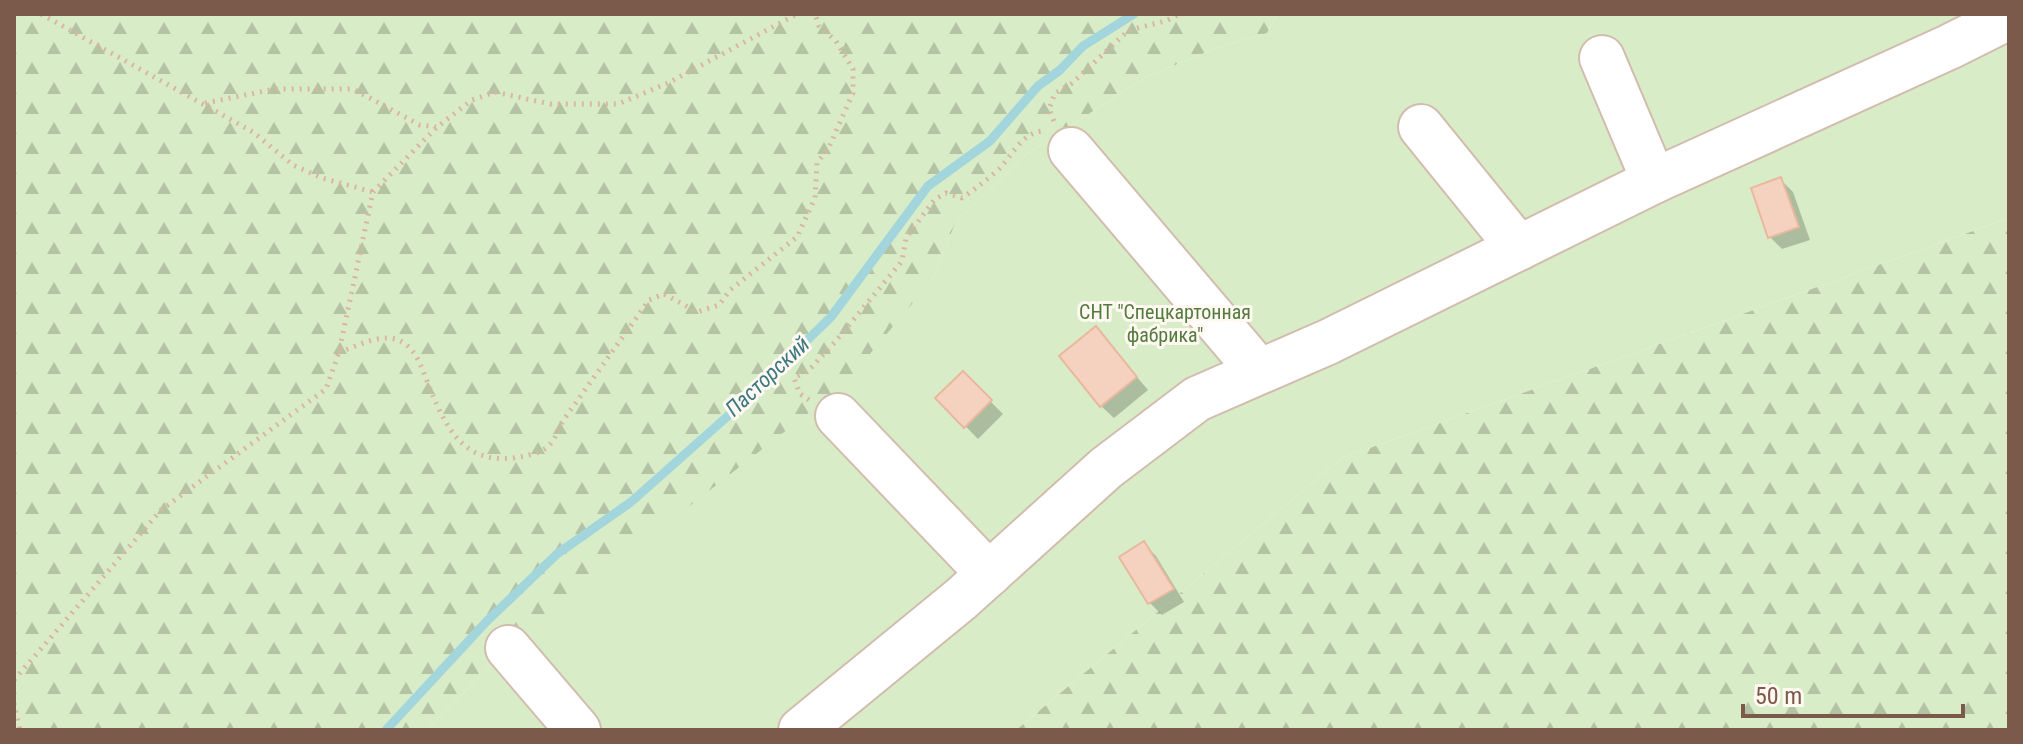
<svg xmlns="http://www.w3.org/2000/svg" width="2023" height="744" font-family="'Roboto Condensed',sans-serif">
  <style>
    .green { fill: #d8edc7 }
    .forest { fill: url(#forest-firs) }
    .shadow { fill: #0003 }
    .lines { fill: none; stroke-linecap: round; stroke-linejoin: round }
    .stream { stroke: #a2d6dc; stroke-width: 9 }
    .building { fill: #f5d2c0; stroke: #e9b89f; stroke-width: 2 }
    .minor-casing { stroke: #d2bcae; stroke-width: 48 }
    .path { stroke: #dbb5a2; stroke-width: 5; stroke-dasharray: 2 6; stroke-linecap: butt }
    .minor { stroke: #fff; stroke-width: 44 }
    .labels { text-anchor: middle; stroke-width: 6; stroke-linejoin: round; paint-order: stroke }
    .park-label { font-size: 20px; fill: #537b3f; stroke: #fff9f2 }
    .water-label { font-size: 22px; font-style: italic; fill: #3c7881; stroke: #fff9f2 }
  </style>
  <defs>
    <pattern id="forest-firs" width="22" height="20" patternUnits="userSpaceOnUse" patternTransform="scale(2)"><rect width="22" height="20" fill="#d8edc7"/><path d="M5 1l3.5 6h-7zM16 11l3.5 6h-7z" fill="#b4c3a4"/></pattern>
  </defs>
  <rect width="100%" height="100%" fill="#fef5ea"/>
  <!-- green -->
  <path class="green" d="M1277,14H2009V218L1342,458L1016,730H427L508,648L933,279L956,221L1028,153L1146,77L1214,49L1267,33Z"/>
  <!-- forest -->
  <g class="forest">
    <path d="M14,14H1277L1267,33L1214,49L1146,77L1028,153L956,221L933,279L843,386L508,648L427,730H14Z"/>
    <path d="M2009,218V730H1016L1342,458Z"/>
  </g>
  <!-- shadow -->
  <g class="shadow">
    <path d="M1781,180L1793,192L1810,240L1782,249L1770,237Z"/>
    <path d="M1096,329L1148,390L1114,418L1101,406Z"/>
    <path d="M963,374L1003,414L978,439L938,398Z"/>
    <path d="M1144,544L1156,556L1184,602L1162,615L1150,603L1121,558Z"/>
  </g>
  <g class="lines">
    <!-- stream -->
    <path class="stream" d="M386,730L487,621L557,554L631,502L738,407L831,317L928,186L990,141L1038,86L1060,70L1083,46L1134,14"/>
  </g>
  <!-- building -->
  <g class="building">
    <path d="M1781,177L1799,227L1768,238L1751,188Z"/>
    <path d="M1096,326L1137,377L1100,407L1059,356Z"/>
    <path d="M963,371L992,400L964,428L935,398Z"/>
    <path d="M1144,541L1174,589L1148,604L1119,557Z"/>
  </g>
  <g class="lines">
    <!-- minor casing -->
    <g class="minor-casing">
      <g id="minor">
        <path d="M1602,58L1654,181"/>
        <path d="M1421,127L1519,248"/>
        <path d="M1071,150L1258,370"/>
        <path d="M838,416L989,574"/>
        <path d="M508,648L578,730"/>
        <path d="M801,730L961,599L1106,468L1197,399L1328,342L1654,181L1949,47L2009,17"/>
      </g>
    </g>
    <!-- path -->
    <g class="path">
      <path d="M41,14L253,132L293,165L322,178L373,192"/>
      <path d="M205,103L275,89H353L420,125L436,127"/>
      <path d="M1054,121L1049,109L1055,93L1071,84L1129,30L1166,21L1179,14"/>
      <path d="M339,352C359,346 384,330 404,343C418,353 423,371 429,386C450,439 471,471 533,454C549,450 555,440 560,425L649,300L664,294L697,312L719,305L730,290L797,237L815,198L817,163L829,147L853,93V69L836,41L819,26L815,14"/>
      <path d="M809,400L800,394L794,378L809,370L835,342L902,261L906,238L934,200L946,193L962,198C975,189 987,180 999,169C1013,155 1021,133 1043,131"/>
      <path d="M14,680L161,510L326,389L339,352L373,192L437,127L472,100L495,92L550,104H618L668,83L797,14"/>
      <path d="M14,703L20,730"/>
    </g>
    <!-- minor -->
    <use href="#minor" class="minor"/>
  </g>
  <g class="labels">
    <!-- park labels -->
    <g class="park-label">
      <text x="1165" y="319">СНТ "Спецкартонная<tspan x="1165" dy="23">фабрика"</tspan></text>
    </g>
    <!-- water labels -->
    <g class="water-label">
      <text transform="translate(767 376) rotate(-43)" y="8">Пасторский</text>
    </g>
  </g>
  <!-- border -->
  <rect width="2023" height="744" fill="none" stroke="#7b5a4b" stroke-width="32"/>
  <!-- scale -->
  <path d="M1743 704v12h220v-12" fill="none" stroke="#7b5a4b" stroke-width="4"/>
  <text x="1755" y="704" font-size="24" fill="#7b5a4b" stroke="#fff9f2" stroke-width="6" paint-order="stroke">50 m</text>
</svg>
